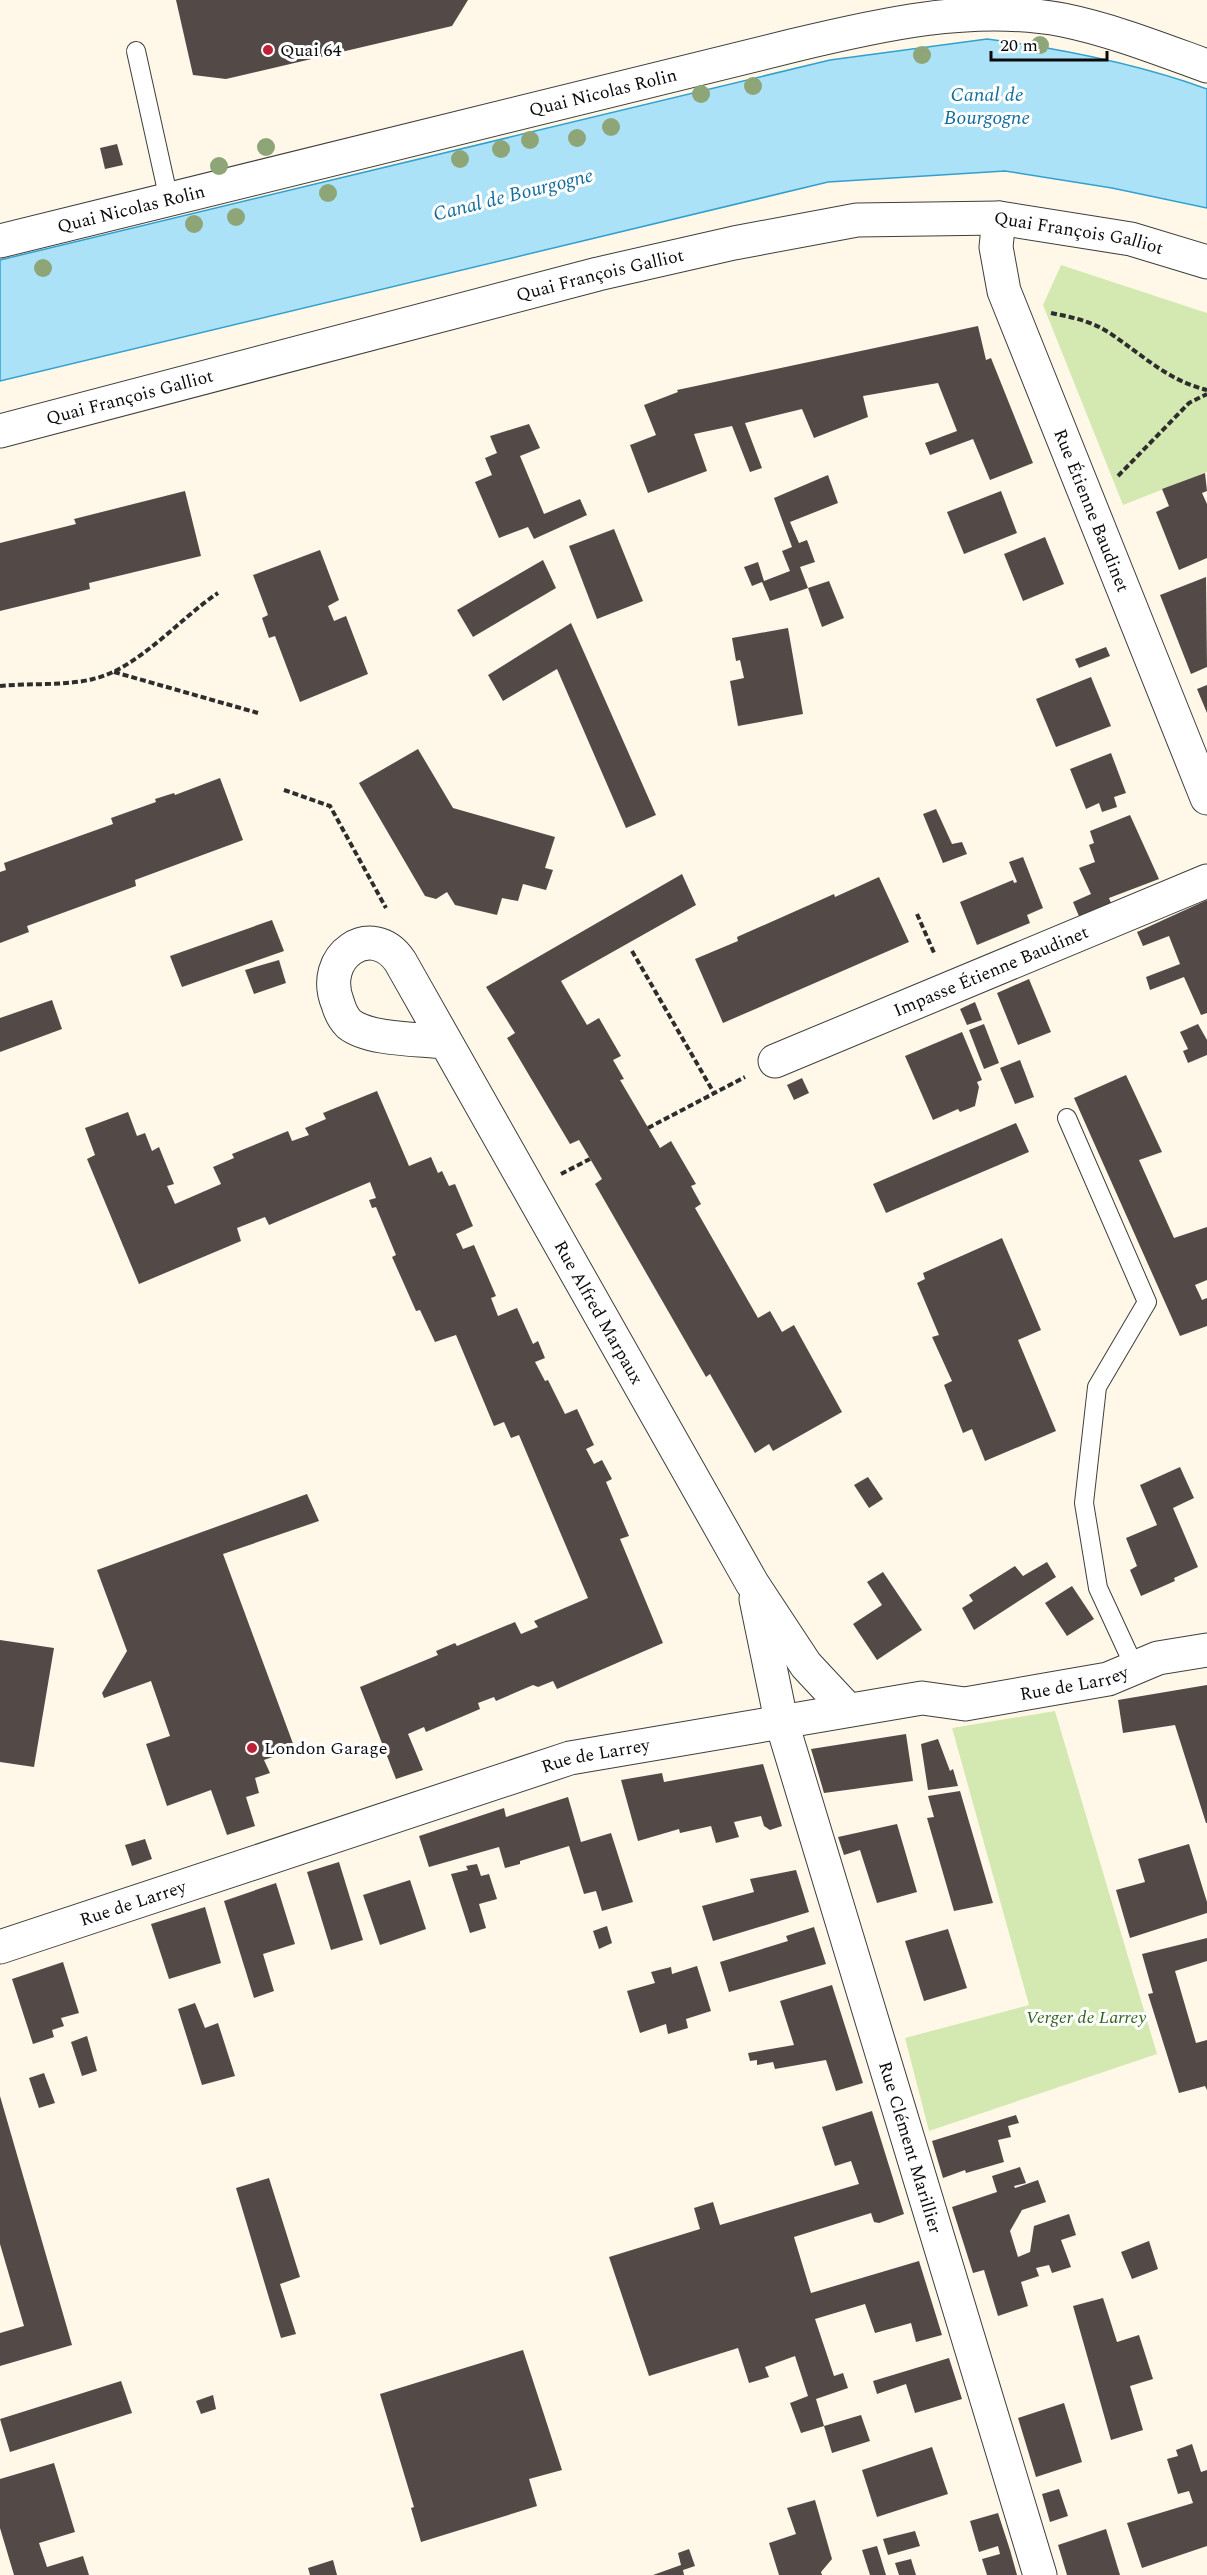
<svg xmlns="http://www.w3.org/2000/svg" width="1207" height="2575" font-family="Spectral,serif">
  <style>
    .green { fill: #d4e9b2 }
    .water { fill: #ace2f7; stroke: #32a0cf; stroke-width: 1.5 }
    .building { fill: #534a47 }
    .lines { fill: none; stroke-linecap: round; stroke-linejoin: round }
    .service-casing { stroke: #3e3e3e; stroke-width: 20 }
    .minor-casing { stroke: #3e3e3e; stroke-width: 35 }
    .tertiary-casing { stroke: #3e3e3e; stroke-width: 35 }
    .path { stroke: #2d2d2d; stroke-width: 4; stroke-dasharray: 6 3; stroke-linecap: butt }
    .service { stroke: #fff; stroke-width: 18 }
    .minor { stroke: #fff; stroke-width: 33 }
    .tertiary { stroke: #fff; stroke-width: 33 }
    .tree { fill: #8ea677 }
    .poi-dot { fill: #bc2137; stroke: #fff; stroke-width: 2 }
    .labels { text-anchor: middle; stroke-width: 6; stroke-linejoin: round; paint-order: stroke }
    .poi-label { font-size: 18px; fill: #0b0b0b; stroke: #fff; text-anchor: start }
    .street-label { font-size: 18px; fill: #0b0b0b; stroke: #fff }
    .park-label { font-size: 18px; font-style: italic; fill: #31621b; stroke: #fff }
    .water-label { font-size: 20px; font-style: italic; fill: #136e9d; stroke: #fff }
  </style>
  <rect width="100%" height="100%" fill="#fff8e8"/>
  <!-- green -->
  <g class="green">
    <path d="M1061,265L1207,313V472L1123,505L1043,305Z"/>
    <path d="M1055,1711L1157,2054L929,2131L905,2038L1029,2005L952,1728Z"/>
  </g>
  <!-- water -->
  <path class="water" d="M987,39C1063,49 1135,63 1207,89V208L1112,188L1005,171L828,182L0,381V260L830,60Z"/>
  <!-- building -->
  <g class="building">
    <path d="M176,0H468L452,26L226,79L193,75Z"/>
    <path d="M117,144L123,165L105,169L100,148Z"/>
    <path d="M978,326L986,360L991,358L1033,463L990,480L973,439L930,455L925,443L957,431L938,383L863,396L868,417L814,438L802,409L745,423L762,468L750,472L732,426L694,434L707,471L648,493L630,445L656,435L644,405L678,392L677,390Z"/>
    <path d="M529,424L540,448L520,456L544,514L580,499L587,515L534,539L528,527L499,538L475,482L492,475L485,458L497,453L490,436Z"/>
    <path d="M1205,473L1207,491L1202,493L1207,504V558L1179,570L1156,512L1169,506L1162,489Z"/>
    <path d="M828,475L838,503L790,522L799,543L807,540L815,562L800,567L808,588L770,601L762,582L752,586L744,567L758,562L764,581L790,571L782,551L792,547L774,498Z"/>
    <path d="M185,491L201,556L89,583L90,589L0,611V543L76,524L74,519Z"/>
    <path d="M1001,491L1017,533L964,554L947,512Z"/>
    <path d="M614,529L643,601L597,619L569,546Z"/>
    <path d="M1045,537L1064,584L1023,601L1004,554Z"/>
    <path d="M320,550L339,600L328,606L334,621L346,616L368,674L300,702L275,636L269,638L262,618L268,615L253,575Z"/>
    <path d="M543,560L556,588L473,637L457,610Z"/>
    <path d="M1206,577L1207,667L1191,674L1160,595Z"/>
    <path d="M829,581L844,618L822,627L808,588Z"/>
    <path d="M571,623L656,815L626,828L557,669L503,701L488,675Z"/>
    <path d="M788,628L803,714L738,726L730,681L744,678L740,660L736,661L732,638Z"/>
    <path d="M1106,647L1110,656L1079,668L1075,659Z"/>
    <path d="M1091,677L1111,726L1056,747L1036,699Z"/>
    <path d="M1207,685V713L1197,689Z"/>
    <path d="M418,749L453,808L555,837L545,868L553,870L546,890L523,884L518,901L502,898L497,915L455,905L447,892L436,899L425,896L359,783Z"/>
    <path d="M1111,753L1126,793L1114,797L1117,807L1102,812L1099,803L1086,809L1070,769Z"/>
    <path d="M220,778L243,840L135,880L136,886L27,926L29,932L0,943V872L6,870L4,863L113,824L111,818L156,802L155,799L174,793L175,795Z"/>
    <path d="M936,809L952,844L962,842L967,854L943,863L923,814Z"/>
    <path d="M1130,815L1159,879L1109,898L1113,908L1081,921L1073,902L1091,894L1079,868L1095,862L1089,845L1094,843L1090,831Z"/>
    <path d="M1023,857L1043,908L1027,915L1030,923L977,945L960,902L1013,880L1014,883L1017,882L1009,862Z"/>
    <path d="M682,874L696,905L561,981L587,1025L599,1018L621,1056L613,1060L624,1079L620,1080L660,1148L671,1141L696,1184L691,1186L701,1204L695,1208L758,1318L770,1311L782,1332L794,1325L842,1412L773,1451L769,1444L755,1453L710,1374L706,1377L595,1184L602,1179L579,1140L570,1144L507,1038L515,1033L486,987Z"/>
    <path d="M879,877L909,942L723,1023L695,959L738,941L737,937L834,894L835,897Z"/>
    <path d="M1207,900V1013L1201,1015L1184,977L1150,990L1146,977L1180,964L1169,936L1143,946L1137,932Z"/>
    <path d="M272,920L284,951L182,987L170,956Z"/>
    <path d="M279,960L286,983L254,994L245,970Z"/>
    <path d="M1029,979L1051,1032L1018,1045L997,993Z"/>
    <path d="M52,1000L62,1029L0,1052V1018Z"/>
    <path d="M975,1002L982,1020L967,1025L960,1009Z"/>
    <path d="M984,1024L999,1063L984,1069L969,1030Z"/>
    <path d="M1198,1024L1207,1040V1055L1188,1063L1183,1051L1188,1049L1180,1032Z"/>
    <path d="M962,1032L982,1080L977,1082L979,1087L975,1106L960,1112L958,1109L933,1120L905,1056Z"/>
    <path d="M1020,1060L1034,1097L1015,1104L1000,1068Z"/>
    <path d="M1126,1075L1162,1152L1139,1160L1174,1238L1207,1227V1280L1195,1285L1202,1300L1207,1298V1326L1180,1336L1074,1098Z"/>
    <path d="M802,1078L809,1093L794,1100L787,1085Z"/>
    <path d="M377,1091L409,1166L431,1157L438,1173L442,1171L449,1186L455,1184L473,1226L456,1234L463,1249L474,1245L496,1296L491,1298L498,1316L517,1308L533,1344L538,1341L545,1358L535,1362L545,1381L548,1380L565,1414L577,1409L594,1445L586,1449L594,1464L602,1460L612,1479L606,1482L629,1536L620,1539L663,1643L557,1689L553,1681L538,1687L533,1685L496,1701L494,1697L478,1703L480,1709L426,1732L424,1727L408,1734L423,1770L396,1779L360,1687L438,1655L436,1651L455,1643L457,1646L515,1622L521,1634L538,1627L534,1621L588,1598L519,1435L511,1438L504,1422L494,1426L456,1335L435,1342L420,1310L416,1311L392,1257L396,1255L376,1207L372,1208L369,1200L376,1198L370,1182L269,1225L265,1217L237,1228L241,1241L139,1284L87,1159L95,1155L85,1128L128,1112L137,1136L145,1133L152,1151L159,1147L174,1184L167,1186L175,1204L221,1184L213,1167L234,1158L232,1154L288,1131L292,1141L309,1135L305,1128L326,1119L323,1113Z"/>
    <path d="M1016,1123L1029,1152L886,1213L873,1184Z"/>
    <path d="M1002,1238L1041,1330L1018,1340L1056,1431L985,1461L972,1429L963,1433L944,1385L952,1381L932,1337L939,1335L917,1283L925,1279L923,1273Z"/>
    <path d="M1180,1467L1194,1498L1173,1508L1198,1567L1174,1578L1175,1581L1141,1596L1130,1570L1137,1566L1126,1538L1157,1525L1140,1485Z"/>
    <path d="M868,1477L883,1499L869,1508L854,1485Z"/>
    <path d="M307,1494L319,1521L223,1554L295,1749L264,1760L270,1773L255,1778L259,1793L246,1797L255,1826L227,1835L211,1790L167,1806L146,1744L170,1736L151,1681L104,1698L102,1693L127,1651L97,1570Z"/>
    <path d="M1047,1562L1056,1577L974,1630L962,1608L973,1601L969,1595L1015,1566L1023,1576Z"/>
    <path d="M883,1572L922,1630L877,1660L853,1624L882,1605L867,1582Z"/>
    <path d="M1072,1586L1094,1619L1067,1636L1045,1603Z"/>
    <path d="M0,1640L54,1648L34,1767L0,1762Z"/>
    <path d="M1207,1685V1823H1206L1175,1725L1123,1733L1118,1700Z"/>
    <path d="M906,1734L913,1781L824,1793L811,1749Z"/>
    <path d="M938,1739L950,1771L953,1769L958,1786L928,1790L921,1744Z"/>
    <path d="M763,1764L782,1826L770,1830L764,1826L761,1816L734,1822L739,1837L716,1843L711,1826L680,1833L679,1829L638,1841L621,1780L662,1773L664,1782Z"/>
    <path d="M960,1791L993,1903L954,1911L927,1818L934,1817L928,1796Z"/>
    <path d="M568,1797L581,1842L611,1833L633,1902L602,1911L596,1891L584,1894L569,1846L520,1861V1864L505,1868L499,1847L429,1867L419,1836L504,1808L506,1817Z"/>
    <path d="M897,1824L917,1892L877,1903L860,1850L844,1855L838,1837Z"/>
    <path d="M145,1839L152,1859L132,1866L125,1845Z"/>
    <path d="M1189,1844L1207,1902V1913L1130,1938L1116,1890L1145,1882L1138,1859Z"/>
    <path d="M339,1862L363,1940L331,1950L307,1872Z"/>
    <path d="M477,1864L481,1876L489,1874L497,1899L479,1904L486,1928L470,1933L451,1874L468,1870L466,1866Z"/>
    <path d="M796,1870L809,1912L713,1941L702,1906L754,1892L750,1879Z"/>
    <path d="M410,1880L426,1929L380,1945L363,1895Z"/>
    <path d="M276,1883L295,1944L263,1954L274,1991L254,1998L224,1901Z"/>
    <path d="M205,1907L221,1963L169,1979L151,1924Z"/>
    <path d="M607,1926L612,1943L599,1949L593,1931Z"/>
    <path d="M814,1927L826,1964L729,1992L720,1962L788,1941L786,1936Z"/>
    <path d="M948,1929L967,1988L924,2001L905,1941Z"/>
    <path d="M1207,1938V1961L1175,1971L1196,2043L1207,2040V2090L1205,2086L1179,2093L1148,1994L1153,1993L1142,1954Z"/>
    <path d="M63,1962L79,2013L61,2018L64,2026L52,2030L54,2037L33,2044L12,1979Z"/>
    <path d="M697,1966L711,2011L686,2019L688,2028L668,2034L666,2024L640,2033L627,1991L655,1983L651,1972L671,1967L672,1974Z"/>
    <path d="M832,1985L863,2083L836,2091L826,2060L775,2069L773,2062L757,2065V2060L750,2061L748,2053L794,2045L780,2001Z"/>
    <path d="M195,2003L205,2028L218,2023L235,2076L202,2085L178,2009Z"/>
    <path d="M87,2036L97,2071L82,2076L71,2042Z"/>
    <path d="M44,2073L55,2103L39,2108L29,2078Z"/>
    <path d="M0,2096L72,2345L0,2366V2333L24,2326L0,2244Z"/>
    <path d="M872,2111L904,2214L879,2223L874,2222L871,2213L794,2237L811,2293L919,2261L942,2335L916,2342L911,2323L875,2333L865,2304L815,2319L834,2376L843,2373L848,2388L816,2399L824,2426L801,2433L790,2403L808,2396L795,2356L765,2367L769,2377L749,2383L738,2348L649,2376L609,2257L700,2229L694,2208L713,2202L720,2225L859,2184L851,2161L835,2166L822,2127Z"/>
    <path d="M1016,2115L1019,2123L1008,2126L1011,2137L998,2140L1004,2162L966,2173L965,2170L943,2178L932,2141Z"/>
    <path d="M1020,2167L1026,2183L1014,2186L1015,2188L1038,2180L1046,2202L1022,2210L1010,2231L1018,2257L1030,2252L1034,2226L1069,2214L1076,2235L1061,2240L1071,2267L1052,2273L1049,2265L1036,2268L1039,2276L1021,2282L1028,2306L998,2316L984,2270L973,2273L952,2207L997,2192L992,2176Z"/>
    <path d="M269,2178L300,2277L280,2284L296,2334L281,2338L236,2188Z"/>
    <path d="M1149,2241L1158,2269L1132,2279L1121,2252Z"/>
    <path d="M1103,2298L1117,2342L1139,2335L1153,2379L1130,2386L1143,2430L1111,2440L1073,2306Z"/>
    <path d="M523,2350L562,2470L529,2479L537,2506L421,2542L411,2508L414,2507L380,2394Z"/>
    <path d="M949,2358L962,2399L915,2413L906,2384L877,2394L873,2381Z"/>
    <path d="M121,2381L132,2413L10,2452L0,2419Z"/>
    <path d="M213,2395L216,2409L201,2414L196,2401Z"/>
    <path d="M1064,2403L1082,2462L1036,2477L1018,2418Z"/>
    <path d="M861,2415L870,2441L832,2453L824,2426Z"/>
    <path d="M1192,2444L1201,2472L1207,2470V2546L1142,2568L1127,2523L1193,2503L1189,2491L1178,2494L1167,2459L1178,2456L1176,2450Z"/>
    <path d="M932,2447L948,2494L877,2517L862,2470Z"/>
    <path d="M54,2463L75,2532L39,2543L47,2567L83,2556L89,2575H14L0,2528V2479Z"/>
    <path d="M1059,2489L1068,2516L1050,2522L1042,2494Z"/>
    <path d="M815,2500L832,2559L821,2572L822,2575H779L769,2543L796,2534L787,2508Z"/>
    <path d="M998,2513L1010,2550L1017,2575H987L982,2559L1000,2554L998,2546L979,2552L970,2521Z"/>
    <path d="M1106,2529L1120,2575H1067L1058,2545Z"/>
    <path d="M915,2531L920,2546L888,2555L883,2539Z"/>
    <path d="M877,2546L886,2575H870L862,2550Z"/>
    <path d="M689,2549L695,2566L683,2570L684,2575H653L681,2565L678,2553Z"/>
    <path d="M911,2559L916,2575H899L895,2563Z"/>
    <path d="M333,2560L337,2575H310L308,2568Z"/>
  </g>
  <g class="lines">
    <!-- service casing -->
    <g class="service-casing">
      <g id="service">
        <path d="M136,51L169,200"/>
        <path d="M1067,1118L1147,1302L1097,1387L1084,1503L1098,1588L1135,1668"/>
      </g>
    </g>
    <!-- minor casing -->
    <g class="minor-casing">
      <g id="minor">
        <path id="s1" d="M999,218L996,247L1004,291L1207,798"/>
        <path id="s2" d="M0,431L598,274L734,243L857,220L999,218L1131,239L1207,262"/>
        <path id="s3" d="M444,1042C419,1039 369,1040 349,1024C344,1019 340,1011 338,1004C318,956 372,920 400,961L752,1583L806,1665L848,1710"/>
        <path id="s4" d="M775,1061L1207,881"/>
        <path id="s5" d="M756,1599L781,1720L1040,2575"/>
        <path id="s6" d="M0,1947L570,1758L922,1698L965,1704L1108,1679L1158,1658L1207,1650"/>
      </g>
    </g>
    <!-- tertiary casing -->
    <g class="tertiary-casing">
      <g id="tertiary">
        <path id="s7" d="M0,241L791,46C878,25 973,3 1063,20C1112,30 1160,49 1207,66"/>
      </g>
    </g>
    <!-- path -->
    <g class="path">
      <path d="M1051,313C1071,317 1091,321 1108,332C1142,354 1166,380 1207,390"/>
      <path d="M1118,476L1189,403L1207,394"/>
      <path d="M114,672L258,713"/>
      <path d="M0,686C29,683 66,686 93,679C138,669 180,618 218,593"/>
      <path d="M284,790L330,806L386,908"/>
      <path d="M917,914L935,955"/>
      <path d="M632,951L714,1093"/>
      <path d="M648,1128L745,1077"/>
      <path d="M561,1174L590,1159"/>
    </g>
    <!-- service -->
    <use href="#service" class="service"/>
    <!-- minor -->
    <use href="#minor" class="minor"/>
    <!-- tertiary -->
    <use href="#tertiary" class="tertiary"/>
  </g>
  <!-- trees -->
  <g class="tree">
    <circle cx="1040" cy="45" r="9"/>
    <circle cx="922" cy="55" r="9"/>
    <circle cx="753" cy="86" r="9"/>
    <circle cx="701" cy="94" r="9"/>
    <circle cx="611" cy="127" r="9"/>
    <circle cx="577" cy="138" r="9"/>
    <circle cx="530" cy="140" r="9"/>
    <circle cx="266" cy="147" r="9"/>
    <circle cx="501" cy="149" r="9"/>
    <circle cx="460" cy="159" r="9"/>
    <circle cx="219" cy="166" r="9"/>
    <circle cx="328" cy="193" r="9"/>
    <circle cx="236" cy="217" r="9"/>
    <circle cx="194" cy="224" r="9"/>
    <circle cx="43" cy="268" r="9"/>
  </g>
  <!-- markers -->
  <g class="poi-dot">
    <circle cx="268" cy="50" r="6"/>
    <circle cx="252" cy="1748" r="6"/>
  </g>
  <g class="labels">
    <!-- poi labels -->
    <g class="poi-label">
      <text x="280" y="56">Quai 64</text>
      <text x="264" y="1754">London Garage</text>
    </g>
    <!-- street labels -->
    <g class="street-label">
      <text dy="6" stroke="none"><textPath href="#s7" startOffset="621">Quai Nicolas Rolin</textPath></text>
      <text dy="6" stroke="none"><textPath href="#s7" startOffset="135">Quai Nicolas Rolin</textPath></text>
      <text dy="6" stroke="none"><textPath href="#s2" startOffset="1106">Quai François Galliot</textPath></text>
      <text dy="6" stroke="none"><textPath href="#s2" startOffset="620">Quai François Galliot</textPath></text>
      <text dy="6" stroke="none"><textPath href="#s2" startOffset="134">Quai François Galliot</textPath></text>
      <text dy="6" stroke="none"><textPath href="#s1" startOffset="310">Rue Étienne Baudinet</textPath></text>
      <text dy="6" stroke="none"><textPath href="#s4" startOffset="234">Impasse Étienne Baudinet</textPath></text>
      <text dy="6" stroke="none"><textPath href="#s3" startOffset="642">Rue Alfred Marpaux</textPath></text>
      <text dy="6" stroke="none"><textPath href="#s6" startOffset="1112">Rue de Larrey</textPath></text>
      <text dy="6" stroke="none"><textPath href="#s6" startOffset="626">Rue de Larrey</textPath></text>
      <text dy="6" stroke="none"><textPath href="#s6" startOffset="140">Rue de Larrey</textPath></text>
      <text dy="6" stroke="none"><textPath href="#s5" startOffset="570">Rue Clément Marillier</textPath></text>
    </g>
    <!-- park labels -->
    <g class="park-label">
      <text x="1086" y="2023">Verger de Larrey</text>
    </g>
    <!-- water labels -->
    <g class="water-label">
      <text x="987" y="101">Canal de<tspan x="987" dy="23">Bourgogne</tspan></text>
      <text transform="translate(513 194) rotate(-14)" y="7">Canal de Bourgogne</text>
    </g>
  </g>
  <!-- scale -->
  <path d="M991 51v9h116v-9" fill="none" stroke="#0b0b0b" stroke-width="3"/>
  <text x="1000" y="51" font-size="18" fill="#0b0b0b" stroke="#ffffff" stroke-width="4.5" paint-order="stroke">20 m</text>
</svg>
